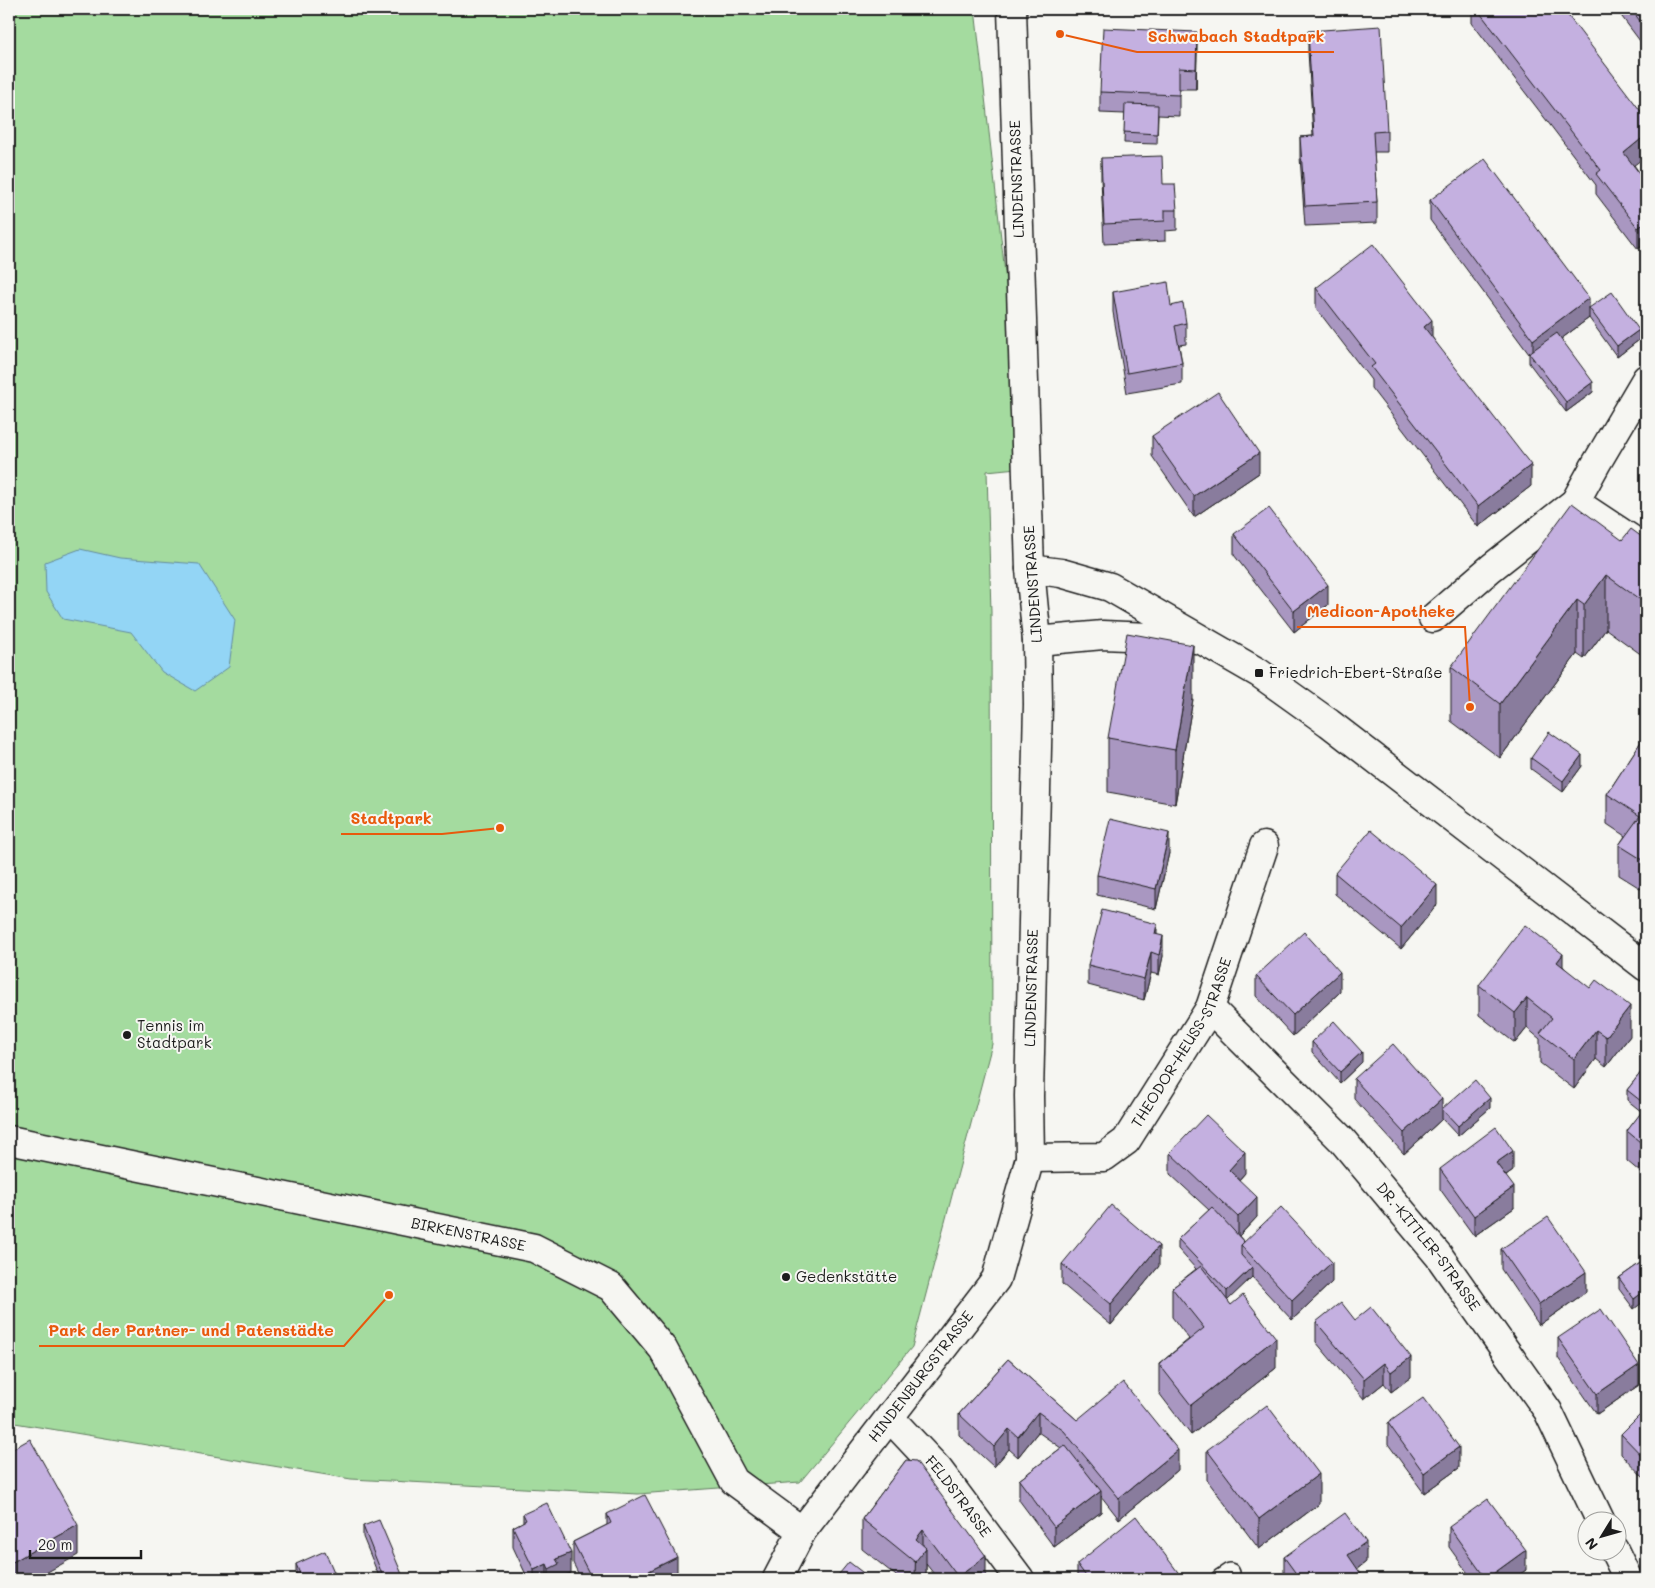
<svg xmlns="http://www.w3.org/2000/svg" width="1655" height="1588" font-family="Mali,sans-serif">
  <style>
    .green { fill: #a4db9f; stroke: #607c5e }
    .water { fill: #93d5f5; stroke: #638b9e }
    .lines { fill: none; stroke-linecap: round; stroke-linejoin: round }
    .lane-casing { stroke: #1c1c1c; stroke-width: 22 }
    .street-casing { stroke: #1c1c1c; stroke-width: 31 }
    .secondary-casing { stroke: #1c1c1c; stroke-width: 31 }
    .lane { stroke: #f6f6f2; stroke-width: 19 }
    .street { stroke: #f6f6f2; stroke-width: 28 }
    .secondary { stroke: #f6f6f2; stroke-width: 28 }
    .wall { fill: #a997c1; stroke: #1c1c1c }
    .shaded-wall { fill: #897b9d; stroke: #1c1c1c }
    .building { fill: #c4b0e0; stroke: #1c1c1c }
    .poi-dot { fill: #1c1c1c; stroke: #f6f6f2; stroke-width: 2 }
    .labels { text-anchor: middle; stroke-width: 4; stroke-linejoin: round; paint-order: stroke }
    .street-label { font-size: 15px; fill: #1c1c1c; stroke: #f6f6f2 }
    .poi-label { font-size: 15px; fill: #1c1c1c; stroke: #f6f6f2; text-anchor: start }
    .leader { fill: none; stroke: #e8590c; stroke-width: 2 }
    .callout-dot { fill: #e8590c; stroke: #f6f6f2; stroke-width: 2 }
    .callout-label { font-size: 16px; text-anchor: middle; font-weight: bold; fill: #e8590c; stroke: #f6f6f2; stroke-width: 4; stroke-linejoin: round; paint-order: stroke }
  </style>
  <rect width="100%" height="100%" fill="#f6f6f2"/>
  <filter id="ink" filterUnits="userSpaceOnUse"><feTurbulence type="fractalNoise" baseFrequency=".02" numOctaves="2"/><feDisplacementMap in="SourceGraphic" scale="10" xChannelSelector="R" yChannelSelector="G"/><feConvolveMatrix kernelMatrix="1 2 1 2 8 2 1 2 1" color-interpolation-filters="sRGB"/></filter>
  <g filter="url(#ink)">
    <!-- green -->
    <path class="green" d="M9,9H975L1027,467L987,471L991,612L992,1044L912,1347L800,1482L638,1494L351,1479L9,1422Z"/>
    <!-- water -->
    <path class="water" d="M80,549L120,558L199,564L235,620L229,667L195,691L162,672L131,632L63,619L46,592L45,562Z"/>
    <g class="lines">
      <!-- lane casing -->
      <g class="lane-casing">
        <path id="lane" d="M1221,1579L1230,1573"/>
      </g>
      <!-- street casing -->
      <g class="street-casing">
        <g id="street">
          <path d="M1575,502L1646,549"/>
          <path d="M1433,618L1491,568L1575,502L1596,464L1646,379"/>
          <path id="s1" d="M1210,1008L1342,1140L1439,1256L1548,1411L1600,1520"/>
          <path id="s2" d="M9,1140L534,1248L611,1287L663,1349L734,1481L802,1531"/>
          <path id="s3" d="M1030,1158L1104,1157L1126,1141L1210,1008L1264,846"/>
          <path id="s4" d="M890,1418L938,1469L1020,1579"/>
          <path d="M1614,1550L1628,1579"/>
        </g>
      </g>
      <!-- secondary casing -->
      <g class="secondary-casing">
        <g id="secondary">
          <path d="M1030,569L1061,573L1110,587L1259,673L1329,723L1646,967"/>
          <path d="M1037,641L1103,635L1195,639"/>
          <path id="s5" d="M777,1579L802,1531L996,1279L1030,1158L1029,1096L1038,704L1037,641L1030,569L1012,9"/>
        </g>
      </g>
      <!-- lane -->
      <use href="#lane" class="lane"/>
      <!-- street -->
      <use href="#street" class="street"/>
      <!-- secondary -->
      <use href="#secondary" class="secondary"/>
    </g>
    <!-- wall -->
    <g class="wall">
      <path d="M1472,9H1563L1634,165L1646,182V243L1638,249L1596,194V185L1472,23Z"/>
      <path d="M1616,9H1646V49Z"/>
      <path d="M1308,31L1387,131V152H1374L1377,202V223L1305,226L1300,157V137L1313,136L1308,51Z"/>
      <path d="M1197,52L1196,89H1179V116L1158,115L1157,144L1124,143L1125,114L1100,113V92Z"/>
      <path d="M1101,158L1163,184L1177,210V230L1165,231V241L1104,244L1101,179Z"/>
      <path d="M1430,200L1589,308L1639,340L1617,357L1589,318L1561,339L1593,392L1566,412L1529,363V354L1430,220Z"/>
      <path d="M1316,288L1432,337L1531,486L1478,527L1371,388V380L1316,308Z"/>
      <path d="M1113,292L1171,306L1186,323V344L1179,345L1182,363V384L1127,393L1113,312Z"/>
      <path d="M1152,436L1259,473L1194,517L1152,456Z"/>
      <path d="M1234,534L1328,605L1294,632L1234,555Z"/>
      <path d="M1622,540H1646V658L1606,629L1584,659L1577,654L1500,758L1451,721V667Z"/>
      <path d="M1193,699L1175,804L1108,792V738Z"/>
      <path d="M1646,734V900L1644,899V888L1643,890L1619,875V845L1625,836L1607,824V794Z"/>
      <path d="M1531,758L1582,766L1563,792L1531,769Z"/>
      <path d="M1169,853L1156,909L1097,895V875Z"/>
      <path d="M1335,873L1437,905L1401,949L1335,894Z"/>
      <path d="M1157,935L1163,956L1159,975L1151,973L1144,1000L1088,985V965Z"/>
      <path d="M1563,966L1630,1036L1606,1067L1596,1059L1574,1089L1540,1063V1039L1527,1028L1515,1043L1479,1015V985Z"/>
      <path d="M1256,976L1340,992L1293,1036L1256,996Z"/>
      <path d="M1312,1042L1362,1062L1340,1083L1312,1052Z"/>
      <path d="M1646,1066V1177L1627,1161V1131L1642,1112L1627,1100V1090Z"/>
      <path d="M1354,1079L1442,1109L1490,1108L1458,1136L1442,1119L1404,1154L1354,1099Z"/>
      <path d="M1170,1153L1245,1173L1239,1180L1257,1217L1239,1236L1244,1242L1332,1282L1292,1320L1252,1277L1227,1300L1276,1368L1191,1435L1159,1393V1364L1189,1339L1172,1317V1288L1196,1269L1178,1249V1239L1209,1210L1170,1174Z"/>
      <path d="M1440,1169L1513,1171L1506,1176L1514,1208L1474,1236L1440,1189Z"/>
      <path d="M1501,1249L1586,1292L1539,1325L1501,1269Z"/>
      <path d="M1646,1259L1634,1309L1619,1289V1278Z"/>
      <path d="M1062,1264L1159,1266L1111,1325L1062,1284Z"/>
      <path d="M1355,1320L1411,1377L1391,1392L1384,1383L1364,1399L1316,1342V1322Z"/>
      <path d="M1558,1338L1639,1385L1597,1414L1558,1358Z"/>
      <path d="M1008,1359L1077,1420L1178,1470L1119,1519L1101,1496V1512L1054,1547L1019,1500V1480L1061,1448L1038,1432L1018,1457L1009,1449L994,1467L959,1435V1414Z"/>
      <path d="M1646,1409V1480L1621,1454V1434Z"/>
      <path d="M1388,1423L1459,1468L1424,1493L1388,1444Z"/>
      <path d="M1207,1450L1319,1504L1259,1549L1207,1480Z"/>
      <path d="M906,1460L986,1579H938L926,1564V1578L925,1579H900L862,1549V1519Z"/>
      <path d="M523,1514L571,1573L559,1578V1579H528L513,1547V1527L523,1522Z"/>
      <path d="M607,1514L677,1578L673,1579H581L573,1563V1542L607,1525Z"/>
      <path d="M363,1526L404,1579H380L363,1537Z"/>
      <path d="M1449,1527L1526,1570L1513,1579H1472L1449,1547Z"/>
      <path d="M1284,1557L1366,1562L1357,1569L1363,1579H1286L1284,1577Z"/>
      <path d="M296,1564L337,1579H296Z"/>
      <path d="M1077,1564L1183,1579H1077Z"/>
    </g>
    <!-- shaded-wall -->
    <g class="shaded-wall">
      <path d="M1197,32V52L1196,89V69Z"/>
      <path d="M1646,135V156L1624,173V153Z"/>
      <path d="M1646,222V243L1638,249V228Z"/>
      <path d="M1589,298V318L1533,360V340Z"/>
      <path d="M1432,320V341L1424,327Z"/>
      <path d="M1639,330V340L1617,357V346Z"/>
      <path d="M1593,382V392L1566,412V402Z"/>
      <path d="M1259,453V473L1194,517V496Z"/>
      <path d="M1531,465V486L1478,527V506Z"/>
      <path d="M1606,575V629L1584,659V605Z"/>
      <path d="M1328,585V605L1294,632V611Z"/>
      <path d="M1577,600V654L1500,758V704Z"/>
      <path d="M1193,645V699L1175,804V750Z"/>
      <path d="M1582,755V766L1563,792V781Z"/>
      <path d="M1169,833V853L1156,909V889Z"/>
      <path d="M1646,855V880L1644,879V888L1643,890V860Z"/>
      <path d="M1437,885V905L1401,949V928Z"/>
      <path d="M1157,924V945L1155,954V934Z"/>
      <path d="M1163,936V956L1159,975V955Z"/>
      <path d="M1151,952V973L1144,1000V979Z"/>
      <path d="M1563,954V984L1557,962Z"/>
      <path d="M1340,972V992L1293,1036V1015Z"/>
      <path d="M1527,998V1028L1515,1043V1013Z"/>
      <path d="M1630,1006V1036L1606,1067V1037Z"/>
      <path d="M1596,1030V1059L1574,1089V1059Z"/>
      <path d="M1362,1052V1062L1340,1083V1072Z"/>
      <path d="M1490,1098V1108L1458,1136V1126Z"/>
      <path d="M1442,1099V1119L1404,1154V1133Z"/>
      <path d="M1513,1151V1171L1496,1183V1163Z"/>
      <path d="M1245,1152V1173L1229,1191V1170Z"/>
      <path d="M1514,1187V1208L1474,1236V1216Z"/>
      <path d="M1257,1197V1217L1238,1237V1217Z"/>
      <path d="M1159,1246V1266L1111,1325V1304Z"/>
      <path d="M1332,1262V1282L1292,1320V1300Z"/>
      <path d="M1252,1267V1277L1227,1301V1291Z"/>
      <path d="M1586,1272V1292L1539,1325V1304Z"/>
      <path d="M1646,1290V1300L1634,1309V1299Z"/>
      <path d="M1276,1338V1368L1191,1435V1405Z"/>
      <path d="M1411,1357V1377L1391,1392V1372Z"/>
      <path d="M1384,1363V1383L1364,1399V1379Z"/>
      <path d="M1639,1365V1385L1597,1414V1394Z"/>
      <path d="M1038,1412V1432L1018,1457V1437Z"/>
      <path d="M1009,1429V1449L994,1467V1447Z"/>
      <path d="M1459,1447V1468L1424,1493V1473Z"/>
      <path d="M1178,1450V1470L1119,1519V1498Z"/>
      <path d="M1319,1474V1504L1259,1549V1519Z"/>
      <path d="M1101,1491V1512L1054,1547V1527Z"/>
      <path d="M78,1525V1555L35,1579H9V1564Z"/>
      <path d="M923,1530V1552L926,1548V1578L925,1579H915L916,1539Z"/>
      <path d="M1366,1542V1562L1348,1576V1555Z"/>
      <path d="M1526,1550V1570L1513,1579H1486Z"/>
      <path d="M571,1553V1573L559,1578V1579H549V1569L556,1559Z"/>
      <path d="M986,1556V1579H958V1577Z"/>
      <path d="M677,1557V1578L673,1579H633Z"/>
      <path d="M547,1564V1579H534V1570Z"/>
    </g>
    <!-- building -->
    <g class="building">
      <path d="M1477,9H1563L1646,118V135L1624,153L1646,182V222L1638,228L1596,174L1601,170Z"/>
      <path d="M1631,9H1646V29Z"/>
      <path d="M1381,26L1387,131L1373,132L1377,202L1305,206L1300,137L1314,136L1308,31Z"/>
      <path d="M1103,28L1197,32L1196,69L1179,68V95L1100,92Z"/>
      <path d="M1125,104L1158,105L1157,134L1124,132Z"/>
      <path d="M1162,156L1163,184H1175L1177,210H1165V221L1104,224L1101,158Z"/>
      <path d="M1485,159L1589,298L1533,340L1430,200Z"/>
      <path d="M1373,244L1432,320L1424,327L1531,465L1478,506L1371,367L1375,364L1316,288Z"/>
      <path d="M1168,282L1171,306L1183,303L1186,323L1175,326L1182,363L1127,373L1113,292Z"/>
      <path d="M1612,292L1639,330L1617,346L1589,308Z"/>
      <path d="M1557,333L1593,382L1566,402L1529,353Z"/>
      <path d="M1218,392L1259,453L1194,496L1152,436Z"/>
      <path d="M1572,503L1622,540L1631,529L1646,540V604L1606,575L1584,605L1577,600L1500,704L1451,667Z"/>
      <path d="M1269,508L1328,585L1294,611L1234,534Z"/>
      <path d="M1127,633L1193,645L1175,750L1108,738Z"/>
      <path d="M1549,732L1582,755L1563,781L1531,758Z"/>
      <path d="M1646,734V855L1643,860L1619,845L1640,816L1607,794Z"/>
      <path d="M1110,819L1169,833L1156,889L1097,875Z"/>
      <path d="M1371,830L1437,885L1401,928L1335,873Z"/>
      <path d="M1102,910L1157,924L1155,934L1163,936L1159,955L1151,952L1144,979L1088,965Z"/>
      <path d="M1525,925L1563,954L1557,962L1590,988L1596,980L1630,1006L1606,1037L1596,1030L1574,1059L1540,1033L1552,1018L1527,998L1515,1013L1479,985Z"/>
      <path d="M1304,932L1340,972L1293,1015L1256,976Z"/>
      <path d="M1334,1021L1362,1052L1340,1072L1312,1042Z"/>
      <path d="M1393,1044L1442,1099L1404,1133L1354,1079Z"/>
      <path d="M1646,1066V1105L1627,1090Z"/>
      <path d="M1475,1080L1490,1098L1458,1126L1442,1109Z"/>
      <path d="M1646,1106V1147L1627,1131Z"/>
      <path d="M1206,1115L1245,1152L1229,1170L1257,1197L1238,1217L1170,1153Z"/>
      <path d="M1496,1127L1513,1151L1496,1163L1514,1187L1474,1216L1440,1169Z"/>
      <path d="M1111,1205L1159,1246L1111,1304L1062,1264Z"/>
      <path d="M1212,1207L1244,1242L1241,1245V1255L1252,1267L1227,1291L1178,1239Z"/>
      <path d="M1281,1207L1332,1262L1292,1300L1241,1245Z"/>
      <path d="M1548,1217L1586,1272L1539,1304L1501,1249Z"/>
      <path d="M1646,1259V1290L1634,1299L1619,1278Z"/>
      <path d="M1201,1266L1231,1305L1243,1295L1276,1338L1191,1405L1159,1364L1204,1328L1172,1288Z"/>
      <path d="M1341,1302L1355,1320L1371,1307L1411,1357L1391,1372L1384,1363L1364,1379L1316,1322Z"/>
      <path d="M1601,1309L1639,1365L1597,1394L1558,1338Z"/>
      <path d="M1008,1359L1077,1420L1123,1382L1178,1450L1119,1498L1064,1431L1038,1412L1018,1437L1009,1429L994,1447L959,1414Z"/>
      <path d="M1423,1398L1459,1447L1424,1473L1388,1423Z"/>
      <path d="M1267,1405L1319,1474L1259,1519L1207,1450Z"/>
      <path d="M1646,1409V1460L1621,1434Z"/>
      <path d="M30,1439L78,1525L9,1564V1451Z"/>
      <path d="M1065,1445L1101,1491L1054,1527L1019,1480Z"/>
      <path d="M906,1460L916,1461L986,1556L958,1577L923,1530L916,1539L926,1548L915,1562L862,1519Z"/>
      <path d="M645,1495L677,1557L633,1579H592L573,1542L611,1523L607,1514Z"/>
      <path d="M1488,1499L1526,1550L1486,1579L1449,1527Z"/>
      <path d="M547,1503L571,1553L556,1559L559,1564L549,1569L547,1564L534,1570L513,1527L526,1520L523,1514Z"/>
      <path d="M1345,1513L1366,1542L1348,1555L1363,1577L1360,1579H1300L1284,1557Z"/>
      <path d="M1136,1516L1183,1579H1088L1077,1564Z"/>
      <path d="M379,1520L404,1579H384L363,1526Z"/>
      <path d="M325,1551L337,1579H302L296,1564Z"/>
      <path d="M849,1562L871,1579H835Z"/>
    </g>
  </g>
  <!-- markers -->
  <g class="poi-dot">
    <rect x="1254" y="668" width="10" height="10" rx="2.5"/>
    <circle cx="127" cy="1035" r="5"/>
    <circle cx="786" cy="1277" r="5"/>
  </g>
  <g class="labels">
    <!-- street labels -->
    <g class="street-label">
      <text transform="translate(1017 179) rotate(-92)" y="5">LINDENSTRASSE</text>
      <text transform="translate(1033 584) rotate(-94)" y="5">LINDENSTRASSE</text>
      <text dy="5" stroke="none"><textPath href="#s5" startOffset="668">LINDENSTRASSE</textPath></text>
      <text dy="5" stroke="none"><textPath href="#s3" startOffset="215">THEODOR-HEUSS-STRASSE</textPath></text>
      <text dy="5" stroke="none"><textPath href="#s2" startOffset="469">BIRKENSTRASSE</textPath></text>
      <text dy="5" stroke="none"><textPath href="#s1" startOffset="324">DR.-KITTLER-STRASSE</textPath></text>
      <text dy="5" stroke="none"><textPath href="#s5" startOffset="249">HINDENBURGSTRASSE</textPath></text>
      <text dy="5" stroke="none"><textPath href="#s4" startOffset="104">FELDSTRASSE</textPath></text>
    </g>
    <!-- poi labels -->
    <g class="poi-label">
      <text x="1269" y="678">Friedrich-Ebert-Straße</text>
      <text x="137" y="1031">Tennis im<tspan x="137" dy="17">Stadtpark</tspan></text>
      <text x="796" y="1282">Gedenkstätte</text>
    </g>
  </g>
  <!-- callouts -->
  <path class="leader" d="M1060 34L1137 52H1334M1470 707L1465 627H1297M500 828L442 834H341M389 1295L344 1346H39"/>
  <g class="callout-dot">
    <circle cx="1060" cy="34" r="5"/>
    <circle cx="1470" cy="707" r="5"/>
    <circle cx="500" cy="828" r="5"/>
    <circle cx="389" cy="1295" r="5"/>
  </g>
  <g class="callout-label">
    <text x="1236" y="42">Schwabach Stadtpark</text>
    <text x="1381" y="617">Medicon-Apotheke</text>
    <text x="391" y="824">Stadtpark</text>
    <text x="191" y="1336">Park der Partner- und Patenstädte</text>
  </g>
  <!-- margin -->
  <rect width="1655" height="1588" fill="none" stroke="#f6f6f2" stroke-width="30"/>
  <rect x="15" y="15" width="1625" height="1558" fill="none" stroke="#1c1c1c" stroke-width="2" filter="url(#ink)"/>
  <!-- north arrow -->
  <g transform="translate(1602 1536) rotate(233)"><circle r="24" fill="#f6f6f2" stroke="#9f9f9c"/>
  <path d="M0-4L9 19L0 12L-9 19Z" fill="#1c1c1c"/>
  <text y="-8" font-size="14" font-weight="bold" text-anchor="middle" fill="#1c1c1c">N</text>
  </g>
  <!-- scale -->
  <path d="M30 1550v8h111v-8" fill="none" stroke="#1c1c1c" stroke-width="2.5"/>
  <text x="38" y="1550" font-size="15" fill="#1c1c1c" stroke="#f6f6f2" stroke-width="4" paint-order="stroke">20 m</text>
</svg>
